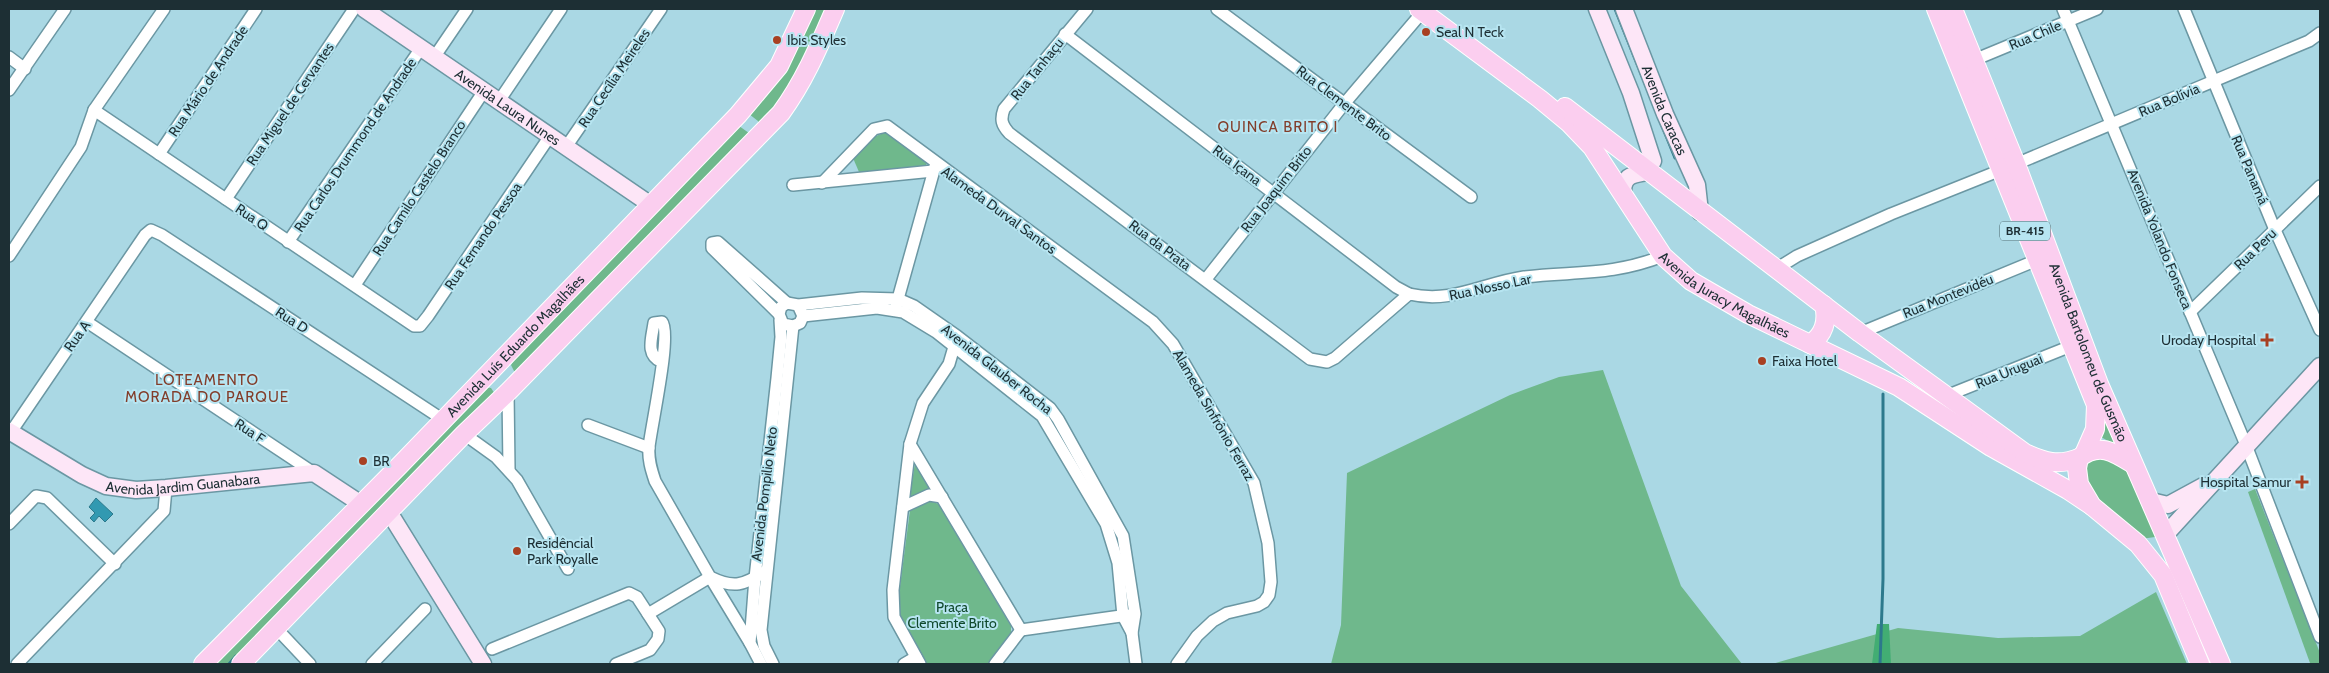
<svg xmlns="http://www.w3.org/2000/svg" width="2329" height="673" font-family="Cabin,sans-serif">
  <style>
    .green { fill: #6fb88c }
    .forest { fill: #42ad73 }
    .water { fill: #3299b1; stroke: #2c798c }
    .lines { fill: none; stroke-linecap: round; stroke-linejoin: round }
    .stream { stroke: #2c798c; stroke-width: 3 }
    .street-casing { stroke: #6b97a3; stroke-width: 14 }
    .secondary-casing { stroke: #6b97a3; stroke-width: 19 }
    .primary-casing { stroke: #fff; stroke-width: 20 }
    .street { stroke: #fff; stroke-width: 11 }
    .secondary { stroke: #fde6f7; stroke-width: 16 }
    .primary { stroke: #fbceef; stroke-width: 18 }
    .poi-dot { fill: #a84022; stroke: #b7e5f1; stroke-width: 2 }
    .labels { text-anchor: middle; stroke-width: 4; stroke-linejoin: round; paint-order: stroke }
    .shield { fill: #b7e5f1; stroke: #4b666d; stroke-width: 1 }
    .shield-label { font-size: 12px; font-weight: bold; fill: #1d2f34 }
    .poi-label { font-size: 14px; fill: #1d2f34; stroke: #b7e5f1; text-anchor: start }
    .street-label { font-size: 14px; fill: #1d2f34; stroke: #b7e5f1 }
    .park-label { font-size: 14px; fill: #10492c; stroke: #b7e5f1 }
    .neighbourhood-label { font-size: 15px; letter-spacing: 1px; fill: #823d2a; stroke: #b7e5f1 }
  </style>
  <rect width="100%" height="100%" fill="#aad8e4"/>
  <!-- green -->
  <g class="green">
    <path d="M813,9H831L817,46L761,129L758,121L749,114L781,77Z"/>
    <path d="M739,126L749,133L517,372L514,371L511,365L514,360Z"/>
    <path d="M886,132L927,163L925,167L859,172L853,158L876,136Z"/>
    <path d="M1603,370L1681,586L1742,664H1331L1341,625L1347,473L1510,395L1559,377Z"/>
    <path d="M485,387L491,388L495,394L238,664H213Z"/>
    <path d="M2105,414L2117,446L2101,437Z"/>
    <path d="M2090,456L2119,462L2132,477L2158,533L2155,537L2141,539L2101,508L2085,481V461Z"/>
    <path d="M915,463L934,492H921L911,498L910,494Z"/>
    <path d="M2255,489L2320,653V664L2310,663L2248,492Z"/>
    <path d="M930,500L940,505L1011,626V637L991,664H926L897,609L910,510L914,504Z"/>
    <path d="M2156,592L2187,664H1772L1898,628L1998,638L2080,636Z"/>
  </g>
  <!-- forest -->
  <path class="forest" d="M1877,624H1889L1891,664H1872Z"/>
  <!-- water -->
  <path class="water" d="M96,498L113,514L105,522L99,516L94,522L90,518L95,513L89,507Z"/>
  <g class="lines">
    <!-- stream -->
    <g class="stream">
      <path d="M1615,9L1675,158"/>
      <path d="M229,664L236,656"/>
      <path d="M1880,664L1883,579V394"/>
    </g>
    <!-- street casing -->
    <g class="street-casing">
      <g id="street">
        <path d="M1087,9L1004,109C1000,120 1002,125 1009,133L1310,359L1327,362L1335,358L1409,294C1452,304 1483,283 1524,277C1576,271 1612,276 1663,256"/>
        <path d="M1217,9L1471,197"/>
        <path d="M2063,9L2246,445L2320,637"/>
        <path d="M2184,9L2275,230L2320,330"/>
        <path d="M1065,34L1396,287L1409,294"/>
        <path d="M435,56L467,9"/>
        <path d="M9,57L25,69"/>
        <path d="M1974,60L2097,9"/>
        <path d="M9,90L65,9"/>
        <path d="M499,101L561,9"/>
        <path d="M94,110L414,326H420L428,316L550,136"/>
        <path d="M566,147L661,9"/>
        <path d="M159,154L256,9"/>
        <path d="M2016,164L2309,41L2320,33"/>
        <path d="M822,183L874,129L887,126L1153,322L1173,344L1254,483L1268,543L1271,582L1269,595L1264,602L1257,606L1227,613L1213,621L1197,636L1177,664"/>
        <path d="M793,185L933,171"/>
        <path d="M226,199L354,9"/>
        <path d="M288,242L421,48"/>
        <path d="M9,256L81,147L94,110L164,9"/>
        <path d="M1776,269L1797,256L1891,214L2001,170"/>
        <path d="M1206,279L1344,104L1425,9"/>
        <path d="M355,285L484,91"/>
        <path d="M798,305L803,316L800,323L793,326L783,324L779,314L781,307L787,303L798,305L862,298L898,299L914,306L957,336L1050,408L1058,419L1123,536L1135,614L1132,633L1136,664"/>
        <path d="M896,306L936,163"/>
        <path d="M2190,312L2320,186"/>
        <path d="M779,314L712,248V243L718,242L787,303"/>
        <path d="M803,316L877,308L903,312L936,332L1042,416L1106,524L1118,563L1123,616L1132,633"/>
        <path d="M87,322L314,473"/>
        <path d="M1860,333L2037,260"/>
        <path d="M662,362C645,355 652,338 654,323L662,322C672,333 651,427 649,447C648,459 651,469 655,481L710,577C734,589 744,585 766,571"/>
        <path d="M508,392L509,469"/>
        <path d="M1946,396L2071,346"/>
        <path d="M588,425L649,448"/>
        <path d="M11,432L145,235L151,230L162,235L442,419"/>
        <path d="M464,434L496,457L517,480L568,569"/>
        <path d="M910,444L1021,630"/>
        <path d="M903,507L929,495L942,497"/>
        <path d="M9,524L36,496L47,498L115,564"/>
        <path d="M648,614L710,577L750,643"/>
        <path d="M276,628L310,664"/>
        <path d="M1021,630L1128,615"/>
        <path d="M492,649L629,593L637,597L659,631L658,639L650,650L616,664"/>
        <path d="M17,664L164,511L166,488"/>
        <path d="M372,664L425,609"/>
        <path d="M761,664L750,643L755,578L777,378L781,337L780,320"/>
        <path d="M773,664L764,646L761,630L793,326"/>
        <path d="M904,664L916,657"/>
        <path d="M920,664L894,617L893,590L910,444L923,403L949,364L956,340"/>
        <path d="M995,664L1021,630"/>
      </g>
    </g>
    <!-- secondary casing -->
    <g class="secondary-casing">
      <g id="secondary">
        <path id="s1" d="M364,9L651,205"/>
        <path d="M1597,9L1631,93L1653,161L1647,172C1632,175 1623,175 1623,193"/>
        <path id="s2" d="M1624,9L1665,114L1697,185L1700,212"/>
        <path id="s3" d="M9,431L82,475L106,486L136,490L166,488L314,473L361,504"/>
        <path d="M2151,501L2168,505L2203,486"/>
        <path d="M389,512L483,664"/>
        <path d="M2166,534L2320,366"/>
      </g>
    </g>
    <!-- primary casing -->
    <g class="primary-casing">
      <g id="primary">
        <path id="s4" d="M1419,9L1540,99L1569,123L1592,147L1663,256L1691,281L1748,314L1899,387L1991,447L2068,490L2092,506"/>
        <path d="M1936,9L2096,405L2095,429L2084,454"/>
        <path id="s5" d="M1953,9L2016,164L2099,384L2221,664"/>
        <path d="M1565,107L1860,333L2025,453C2045,462 2058,466 2079,458"/>
        <path d="M1810,344C1824,335 1828,321 1824,305"/>
        <path d="M2133,464C2114,452 2099,442 2079,458L2077,468L2079,484L2092,506L2138,544L2163,575L2200,664"/>
        <path id="s6" d="M203,664L399,466L738,115L779,66L806,9"/>
        <path d="M241,664L464,434L508,392L781,113C805,80 819,46 835,9"/>
      </g>
    </g>
    <!-- street -->
    <use href="#street" class="street"/>
    <!-- secondary -->
    <use href="#secondary" class="secondary"/>
    <!-- primary -->
    <use href="#primary" class="primary"/>
  </g>
  <!-- markers -->
  <g class="poi-dot">
    <circle cx="1426" cy="32" r="5"/>
    <circle cx="777" cy="40" r="5"/>
    <path d="M2264.5 332.5h5v5h5v5h-5v5h-5v-5h-5v-5h5z"/>
    <circle cx="1762" cy="361" r="5"/>
    <circle cx="363" cy="461" r="5"/>
    <path d="M2299.5 474.5h5v5h5v5h-5v5h-5v-5h-5v-5h5z"/>
    <circle cx="517" cy="551" r="5"/>
  </g>
  <g class="labels">
    <!-- shield labels -->
    <rect class="shield" x="2000" y="221.5" width="50" height="19" rx="4"/>
    <g class="shield-label">
      <text x="2025" y="235">BR-415</text>
    </g>
    <!-- poi labels -->
    <g class="poi-label">
      <text x="1436" y="37">Seal N Teck</text>
      <text x="787" y="45">Ibis Styles</text>
      <text x="2256" y="345" text-anchor="end">Uroday Hospital</text>
      <text x="1772" y="366">Faixa Hotel</text>
      <text x="373" y="466">BR</text>
      <text x="2291" y="487" text-anchor="end">Hospital Samur</text>
      <text x="527" y="548">Residêncial<tspan x="527" dy="16">Park Royalle</tspan></text>
    </g>
    <!-- street labels -->
    <g class="street-label">
      <text transform="translate(2035 35) rotate(-23)" y="5">Rua Chile</text>
      <text transform="translate(1037 69) rotate(-51)" y="5">Rua Tanhaçu</text>
      <text transform="translate(614 78) rotate(-56)" y="5">Rua Cecília Meireles</text>
      <text transform="translate(208 81) rotate(-56)" y="5">Rua Mário de Andrade</text>
      <text transform="translate(2169 100) rotate(-23)" y="5">Rua Bolívia</text>
      <text transform="translate(1344 103) rotate(37)" y="5">Rua Clemente Brito</text>
      <text transform="translate(290 104) rotate(-56)" y="5">Rua Miguel de Cervantes</text>
      <text dy="5" stroke="none"><textPath href="#s1" startOffset="174">Avenida Laura Nunes</textPath></text>
      <text dy="5" stroke="none"><textPath href="#s2" startOffset="109">Avenida Caracas</textPath></text>
      <text transform="translate(355 145) rotate(-56)" y="5">Rua Carlos Drummond de Andrade</text>
      <text transform="translate(1237 165) rotate(37)" y="5">Rua Içana</text>
      <text transform="translate(2250 170) rotate(67)" y="5">Rua Panamá</text>
      <text transform="translate(419 188) rotate(-57)" y="5">Rua Camilo Castelo Branco</text>
      <text transform="translate(1276 189) rotate(-52)" y="5">Rua Joaquim Brito</text>
      <text transform="translate(999 210) rotate(36)" y="5">Alameda Durval Santos</text>
      <text transform="translate(252 217) rotate(34)" y="5">Rua Q</text>
      <text transform="translate(483 236) rotate(-56)" y="5">Rua Fernando Pessoa</text>
      <text transform="translate(2160 239) rotate(68)" y="5">Avenida Yolando Fonseca</text>
      <text transform="translate(1160 245) rotate(37)" y="5">Rua da Prata</text>
      <text transform="translate(2255 249) rotate(-44)" y="5">Rua Peru</text>
      <text transform="translate(1490 287) rotate(-12)" y="5">Rua Nosso Lar</text>
      <text dy="5" stroke="none"><textPath href="#s4" startOffset="425">Avenida Juracy Magalhães</textPath></text>
      <text transform="translate(1948 296) rotate(-22)" y="5">Rua Montevidéu</text>
      <text transform="translate(292 320) rotate(33)" y="5">Rua D</text>
      <text transform="translate(77 336) rotate(-55)" y="5">Rua A</text>
      <text dy="5" stroke="none"><textPath href="#s6" startOffset="446">Avenida Luís Eduardo Magalhães</textPath></text>
      <text dy="5" stroke="none"><textPath href="#s5" startOffset="369">Avenida Bartolomeu de Gusmão</textPath></text>
      <text transform="translate(997 369) rotate(38)" y="5">Avenida Glauber Rocha</text>
      <text transform="translate(2009 371) rotate(-22)" y="5">Rua Uruguai</text>
      <text transform="translate(1214 415) rotate(60)" y="5">Alameda Sinfrônio Ferraz</text>
      <text transform="translate(250 431) rotate(34)" y="5">Rua F</text>
      <text dy="5" stroke="none"><textPath href="#s3" startOffset="189">Avenida Jardim Guanabara</textPath></text>
      <text transform="translate(764 494) rotate(-83)" y="5">Avenida Pompilio Neto</text>
    </g>
    <!-- park labels -->
    <g class="park-label">
      <text x="952" y="612">Praça<tspan x="952" dy="16">Clemente Brito</tspan></text>
    </g>
    <!-- neighbourhood labels -->
    <g class="neighbourhood-label">
      <text x="1278" y="132">QUINCA BRITO I</text>
      <text x="207" y="385">LOTEAMENTO<tspan x="207" dy="17">MORADA DO PARQUE</tspan></text>
    </g>
  </g>
  <!-- border -->
  <rect width="2329" height="673" fill="none" stroke="#1d2f34" stroke-width="20"/>
</svg>
